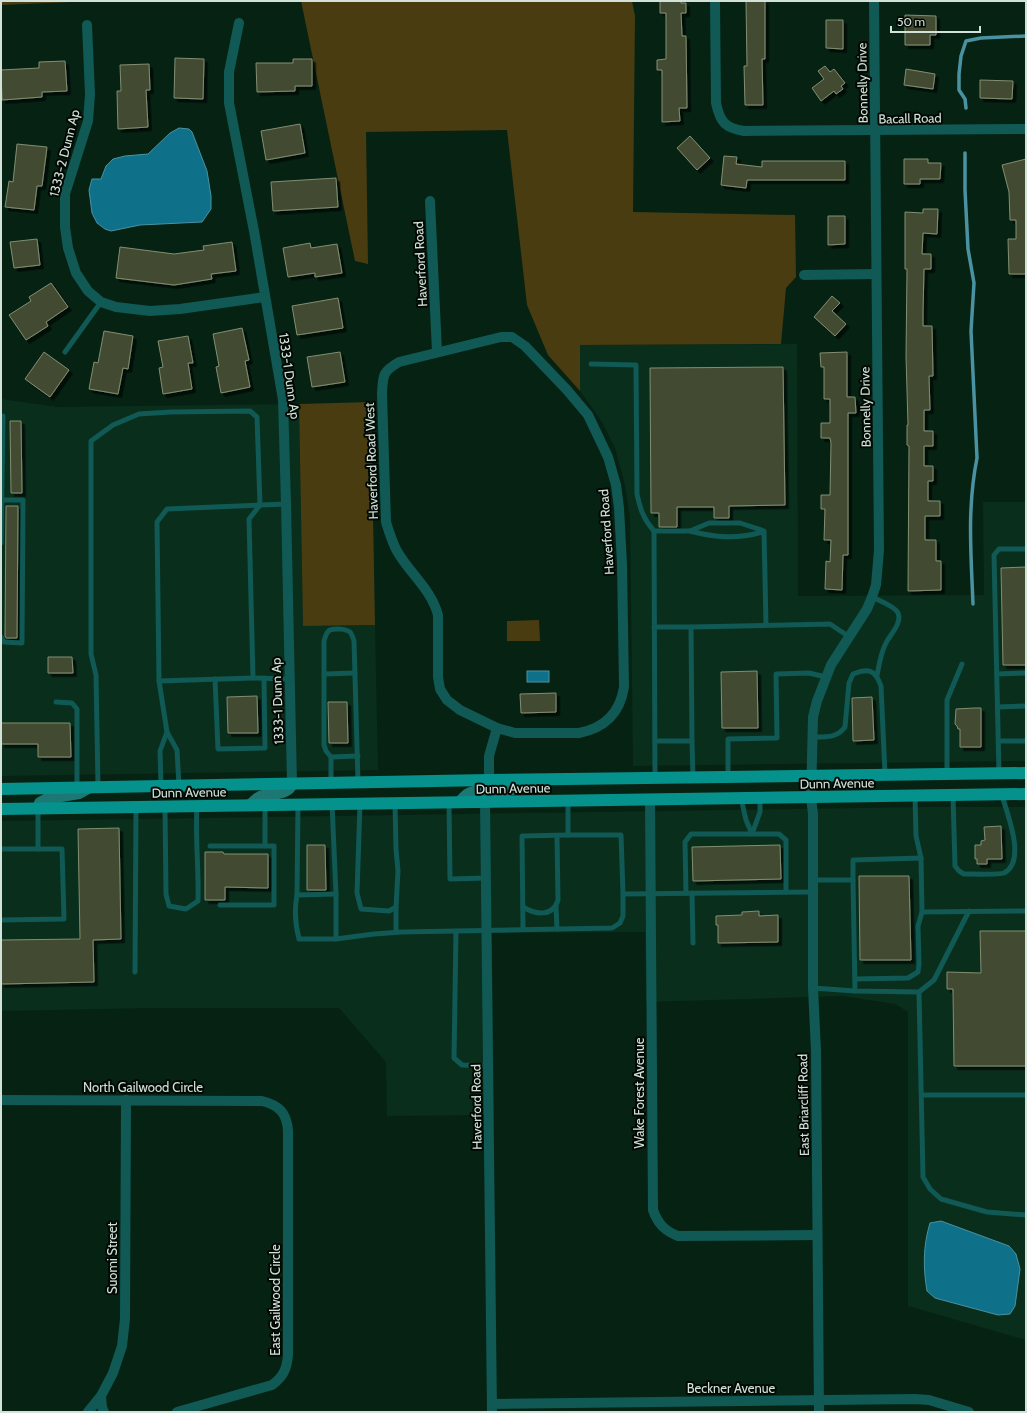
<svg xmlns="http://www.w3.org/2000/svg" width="1027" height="1413" font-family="Cabin,sans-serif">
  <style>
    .built { fill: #092e1c }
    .green { fill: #493c11 }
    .water { fill: #0f708a; stroke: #4a92a1 }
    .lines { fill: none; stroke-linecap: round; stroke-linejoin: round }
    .stream { stroke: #4a92a1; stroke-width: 3.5 }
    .building { fill: #424c32; stroke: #828e71; filter: url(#shadow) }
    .lane { stroke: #105955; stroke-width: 5 }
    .street { stroke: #105955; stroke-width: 10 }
    .secondary { stroke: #1d7874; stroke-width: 12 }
    .primary { stroke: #05928c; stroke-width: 12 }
    .labels { text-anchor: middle; stroke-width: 4; stroke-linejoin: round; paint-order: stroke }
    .street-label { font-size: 13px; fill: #d2e2d8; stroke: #020904 }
  </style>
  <defs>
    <filter id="shadow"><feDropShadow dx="3.5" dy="3.5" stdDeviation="0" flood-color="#0009"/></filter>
  </defs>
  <rect width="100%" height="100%" fill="#062213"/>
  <!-- built -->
  <g class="built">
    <path d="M797,344L798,596L984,595L983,502H1026V761L633,766L630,518L625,485L615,448L602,422L580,391L579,345Z"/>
    <path d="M1,399L58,407L299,404L303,626L375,625L378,770L1,776Z"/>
    <path d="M929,807H1026V1340L908,1306V1012L895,1004L842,996L646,1002L645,932L492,933L494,1115L387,1116L386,1062L339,1008H152L1,1011V821Z"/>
  </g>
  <!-- green -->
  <g class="green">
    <path d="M1,1H97L1,5Z"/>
    <path d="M301,1H632L635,16L633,212L795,215L796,277L786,288L781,344L580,345V391L548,355L527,305L507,130L366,132L368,264L355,261Z"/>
    <path d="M371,402L375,625L303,626L299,404Z"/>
    <path d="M539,620L540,641H507V621Z"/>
  </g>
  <!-- water -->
  <g class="water">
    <path d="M179,128L189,129L192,132L207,171L211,196V209L202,222L140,225L111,231L105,229L97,223L92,213L89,190L92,179H101L106,166L113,159L125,156L148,154L170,133Z"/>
    <rect x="527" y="671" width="22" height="11"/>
    <path d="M941,1221L1009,1246L1016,1254L1020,1269L1015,1306L1010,1314L998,1315L935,1298L927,1291C923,1268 923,1246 930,1223Z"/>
  </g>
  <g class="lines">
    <!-- stream -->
    <g class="stream">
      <path d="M966,108L965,99L959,90V74L961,56L966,41L981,38L1026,36"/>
      <path d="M965,153V190L968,249L974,283L971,331L977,458C967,508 971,554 973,604"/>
    </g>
  </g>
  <!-- building -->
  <g class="building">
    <path d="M660,1H681V3H686V13H681L682,36H686L687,108H679L680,121L662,122V70H657V60L666,59V13H660Z"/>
    <path d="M746,1H765V59H762L763,105H745L744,66H747Z"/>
    <path d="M905,15L936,16V35H930V45H905Z"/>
    <path d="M826,20H843V49L826,48Z"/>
    <path d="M175,58L204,59L203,99L174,98Z"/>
    <path d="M293,59H312V86H295V91L257,92L256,63H293Z"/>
    <path d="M65,61L67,91L42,92V97L2,100L1,70L39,68V62Z"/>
    <path d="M149,64L150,90H146L148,127L118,129L117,91H121L120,65Z"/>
    <path d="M825,66L830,72L834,69L845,83L841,86L843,89L836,94L834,91L821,101L812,88L824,79L818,71Z"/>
    <path d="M906,69L935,74L933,89L904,85Z"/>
    <path d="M980,80L1013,81L1012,99L980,98Z"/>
    <path d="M300,124L305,153L266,160L261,131Z"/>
    <path d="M690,136L710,158L697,170L677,148Z"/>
    <path d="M17,144L47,147L42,186H37L34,210L5,207L9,181L13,182Z"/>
    <path d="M724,156L737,157L736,164L762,167V161H845V180H747L746,188L721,185Z"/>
    <path d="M904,159H928V163H941L940,179H920V184H904Z"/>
    <path d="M1026,159V274H1009L1008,239H1016V220H1010L1009,192L1002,165Z"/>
    <path d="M336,178L338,207L273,211L271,182Z"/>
    <path d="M923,209H938L937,234L923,233L922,254H931V269H924L923,312V326H932L933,376H929L930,410H924V431H933V446H924V466H933V481H928V501H940V516H925V540H936V561H941V590L908,591L909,446L907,445V425H908L906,356L907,269H905V212L923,213Z"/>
    <path d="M828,216H845V244L828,245Z"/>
    <path d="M37,239L40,265L14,268L10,242Z"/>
    <path d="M232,242L236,271L211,274L212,279L174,285L116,278L120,247L174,254L204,250L203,246Z"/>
    <path d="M310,243L311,248L337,244L342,273L315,277V273L288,277L283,248Z"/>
    <path d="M51,283L68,307L46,322L48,326L26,340L9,315L31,301L29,297Z"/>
    <path d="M832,296L840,303L832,311L846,324L835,336L814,317Z"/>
    <path d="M338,298L343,328L297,335L292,306Z"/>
    <path d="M242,328L249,360L245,361L250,387L221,393L216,367L219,366L213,334Z"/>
    <path d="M104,331L133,336L128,369L123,368L118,394L89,389L94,362L98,363Z"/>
    <path d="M188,336L193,363H188L192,389L163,394L159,368L163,367L158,341Z"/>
    <path d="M44,352L69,370L50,397L25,379Z"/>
    <path d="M340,352L345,382L312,387L307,357Z"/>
    <path d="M847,352V397H855L856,413H848V555H843L842,590L825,589L826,561L830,562L831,540H824L825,509H821V495H830L831,443L830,438H821V423H830V399H824V367H821L820,353Z"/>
    <path d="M783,367L785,505L729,506V518H714V507H677V527H659V513H651L650,368Z"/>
    <path d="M10,421H21L22,493H11Z"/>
    <path d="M6,506H18L17,638H6L5,636Z"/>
    <path d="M1026,567V665H1003L1001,568Z"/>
    <path d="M48,657H72L73,673H48Z"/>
    <path d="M757,671L758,728H722L721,672Z"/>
    <path d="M556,693V712L521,713L520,694Z"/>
    <path d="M257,696L258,733H228L227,697Z"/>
    <path d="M872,697L874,740L853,741L852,698Z"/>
    <path d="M328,702H347L348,743H329Z"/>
    <path d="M974,708H981V747H960V729H958L957,726L955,724L956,709Z"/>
    <path d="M1,723H70L71,757H38V744H1Z"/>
    <path d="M1001,826L1002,859H987V864H977V859H975V845H981V841L985,840L984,827Z"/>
    <path d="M119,828L121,939L93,940L94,982L1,984V940L80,939L78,829Z"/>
    <path d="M307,845H325L326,890H307Z"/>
    <path d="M780,845L781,879L693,881L692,847Z"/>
    <path d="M205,852H223L224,854H268V888L225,887V900H205Z"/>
    <path d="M859,876H909L911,960H860Z"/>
    <path d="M759,911V916L778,915V942L718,943V925H716V916L742,915V912Z"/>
    <path d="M980,931H1026V1066H954L953,989H947V972L981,973Z"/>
  </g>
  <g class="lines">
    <!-- lane -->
    <g class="lane">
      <path d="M65,352L101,302"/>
      <path d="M591,364L636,365L637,494C640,509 644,520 654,531L655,777"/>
      <path d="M1,416H3L1,543"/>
      <path d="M1,500H23L22,643L4,642L1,637"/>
      <path d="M654,531H690L709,523H740L764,531L766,625"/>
      <path d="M690,531C716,538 737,539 763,532"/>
      <path d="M872,597C878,600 895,606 898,613C902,622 892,633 887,641C881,651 879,664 877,676"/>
      <path d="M654,627H691"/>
      <path d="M325,674L355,673"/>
      <path d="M997,674L1026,673"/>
      <path d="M215,679L218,749L265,748L264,678"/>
      <path d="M159,681L253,678L289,679"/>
      <path d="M56,702L72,703L77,709V787"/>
      <path d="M998,707L1026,706"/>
      <path d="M813,737C826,737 837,738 845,727L849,683L853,674C868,668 875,669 881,686L885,774"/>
      <path d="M655,741H692L691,627L830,624L848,636"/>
      <path d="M692,741L693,778"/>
      <path d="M999,741H1026"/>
      <path d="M331,757L358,756"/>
      <path d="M947,773V700L962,664"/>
      <path d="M999,774L994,555L999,549H1026"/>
      <path d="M728,776V739L777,738L776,674L809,673L826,677"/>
      <path d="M331,783V757L326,751L324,745V641C325,638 326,632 330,630C335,628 346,629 350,632C352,634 353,638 354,641L358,782"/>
      <path d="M161,785L160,751L167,732"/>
      <path d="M98,786L96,675L91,654V441L113,425L139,414L171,412L250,411L257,417L260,505L249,519L253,678"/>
      <path d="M179,786L177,750L167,732L159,681L157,522L167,509L286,504"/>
      <path d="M915,796L916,836L921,858"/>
      <path d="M953,796L955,866L959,871L964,874C972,874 999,875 1004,873C1027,861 1007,814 1002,795"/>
      <path d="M741,798L746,820L752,834L760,812V798"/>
      <path d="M568,801V835H621L623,894"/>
      <path d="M449,803L450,879L486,878"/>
      <path d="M332,804L336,894V939"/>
      <path d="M360,804L357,893L361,909L389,911L396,907L398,871L396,849L395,803"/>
      <path d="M298,806L297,895C294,911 295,924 299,939H336L374,934L402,932L612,928L620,923L623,916V894L813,892"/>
      <path d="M165,808L166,894L169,906L186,909L198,901C199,869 195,838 197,806"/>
      <path d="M210,846H265V805"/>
      <path d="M1,849H62L64,919L1,920"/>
      <path d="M38,849V808"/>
      <path d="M813,880H853V860L921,858L922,912L1026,911"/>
      <path d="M853,880L855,991L919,992L934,980L969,911"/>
      <path d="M686,893L685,842L691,834H779L786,840V892"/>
      <path d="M692,893L693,943"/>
      <path d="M297,895L336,894"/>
      <path d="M220,905H274V846H265"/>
      <path d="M556,906L557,929"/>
      <path d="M523,907C536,915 553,917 558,900L557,836"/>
      <path d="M523,929L522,836L568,835"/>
      <path d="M396,932V907"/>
      <path d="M456,932L454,1058L462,1065L488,1066"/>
      <path d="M135,972L136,808"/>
      <path d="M855,979L908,978L918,972L919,965L918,926L922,912"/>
      <path d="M813,988L855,991"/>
      <path d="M919,992L923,1177L930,1189L941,1199L987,1212L1026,1215"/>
      <path d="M922,1095H1026"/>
    </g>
    <!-- street -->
    <g class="street">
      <path d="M715,1L716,103C720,122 725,128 744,131L1026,129"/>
      <path d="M239,23L229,72V103L254,231L283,400L286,504L292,784"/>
      <path d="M87,25L90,94L88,121L65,194V227L68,248L76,273L88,291L101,302L116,307L150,311L180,309L265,297"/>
      <path d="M430,201L437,352"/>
      <path d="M804,275L876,274"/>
      <path d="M501,337H512L525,346L567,390L588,415L608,457L616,485L619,508L622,564L624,687C620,713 605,728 579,733H515L497,728L460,710L447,700L440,689L438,677V615C431,589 410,574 397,551C392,542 389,532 386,522L382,394C383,375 382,372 399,362Z"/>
      <path d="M489,780V756L497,728"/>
      <path d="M650,799L653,1210C658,1224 665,1231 678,1236L817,1235"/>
      <path d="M485,802L492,1412"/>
      <path d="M1,1100L262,1101C279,1105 287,1113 288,1131V1355C287,1369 283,1377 272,1385L177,1412"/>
      <path d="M492,1404L915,1399L929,1400L969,1412"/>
      <path d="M88,1412L101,1396"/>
      <path d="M104,1412L102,1407L101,1396L113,1373L122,1346L125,1319L126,1100"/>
      <path d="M819,1412L816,1051L813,988V814L811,798L813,717L817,701L831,665L867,609L872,597L876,585L879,550L874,1"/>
    </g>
    <!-- secondary -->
    <g class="secondary">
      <path d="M460,802C470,790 472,793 486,789L489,786V780"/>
      <path d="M485,802C489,788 504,793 515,788C518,787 522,783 525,780"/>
      <path d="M250,805C253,803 256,799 260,797C271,792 286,796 292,784"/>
      <path d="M38,808L40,803L49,798L79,793L88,788"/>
    </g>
    <!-- primary -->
    <g class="primary">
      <path d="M1,789L489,780L1026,773"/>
      <path d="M1,809L1026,794"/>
    </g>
  </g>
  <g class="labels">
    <!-- street labels -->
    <g class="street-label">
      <text transform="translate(862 83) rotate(-91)" y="5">Bonnelly Drive</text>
      <text transform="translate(910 118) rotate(-1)" y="5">Bacall Road</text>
      <text transform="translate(64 153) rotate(-76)" y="5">1333-2 Dunn Ap</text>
      <text transform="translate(420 264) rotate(-93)" y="5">Haverford Road</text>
      <text transform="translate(290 376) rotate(82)" y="5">1333-1 Dunn Ap</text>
      <text transform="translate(865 407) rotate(-91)" y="5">Bonnelly Drive</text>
      <text transform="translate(371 461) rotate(-92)" y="5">Haverford Road West</text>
      <text transform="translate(606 532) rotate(-94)" y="5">Haverford Road</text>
      <text transform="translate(277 701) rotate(-92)" y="5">1333-1 Dunn Ap</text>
      <text transform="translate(837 783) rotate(-1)" y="5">Dunn Avenue</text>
      <text transform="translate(513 788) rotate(-1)" y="5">Dunn Avenue</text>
      <text transform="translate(189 792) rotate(-1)" y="5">Dunn Avenue</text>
      <text x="143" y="1092">North Gailwood Circle</text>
      <text transform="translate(639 1093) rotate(-90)" y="5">Wake Forest Avenue</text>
      <text transform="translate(803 1105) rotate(-91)" y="5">East Briarcliff Road</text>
      <text transform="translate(476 1107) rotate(-91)" y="5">Haverford Road</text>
      <text transform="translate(112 1258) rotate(-90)" y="5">Suomi Street</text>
      <text transform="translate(275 1300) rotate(-90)" y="5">East Gailwood Circle</text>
      <text x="731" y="1393">Beckner Avenue</text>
    </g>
  </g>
  <!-- border -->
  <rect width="1027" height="1413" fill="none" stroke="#d2e2d8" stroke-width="4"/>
  <!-- scale -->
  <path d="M891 26v6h89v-6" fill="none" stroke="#d2e2d8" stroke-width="2"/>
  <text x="897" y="26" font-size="12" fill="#d2e2d8" stroke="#020904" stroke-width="3" paint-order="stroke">50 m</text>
</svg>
